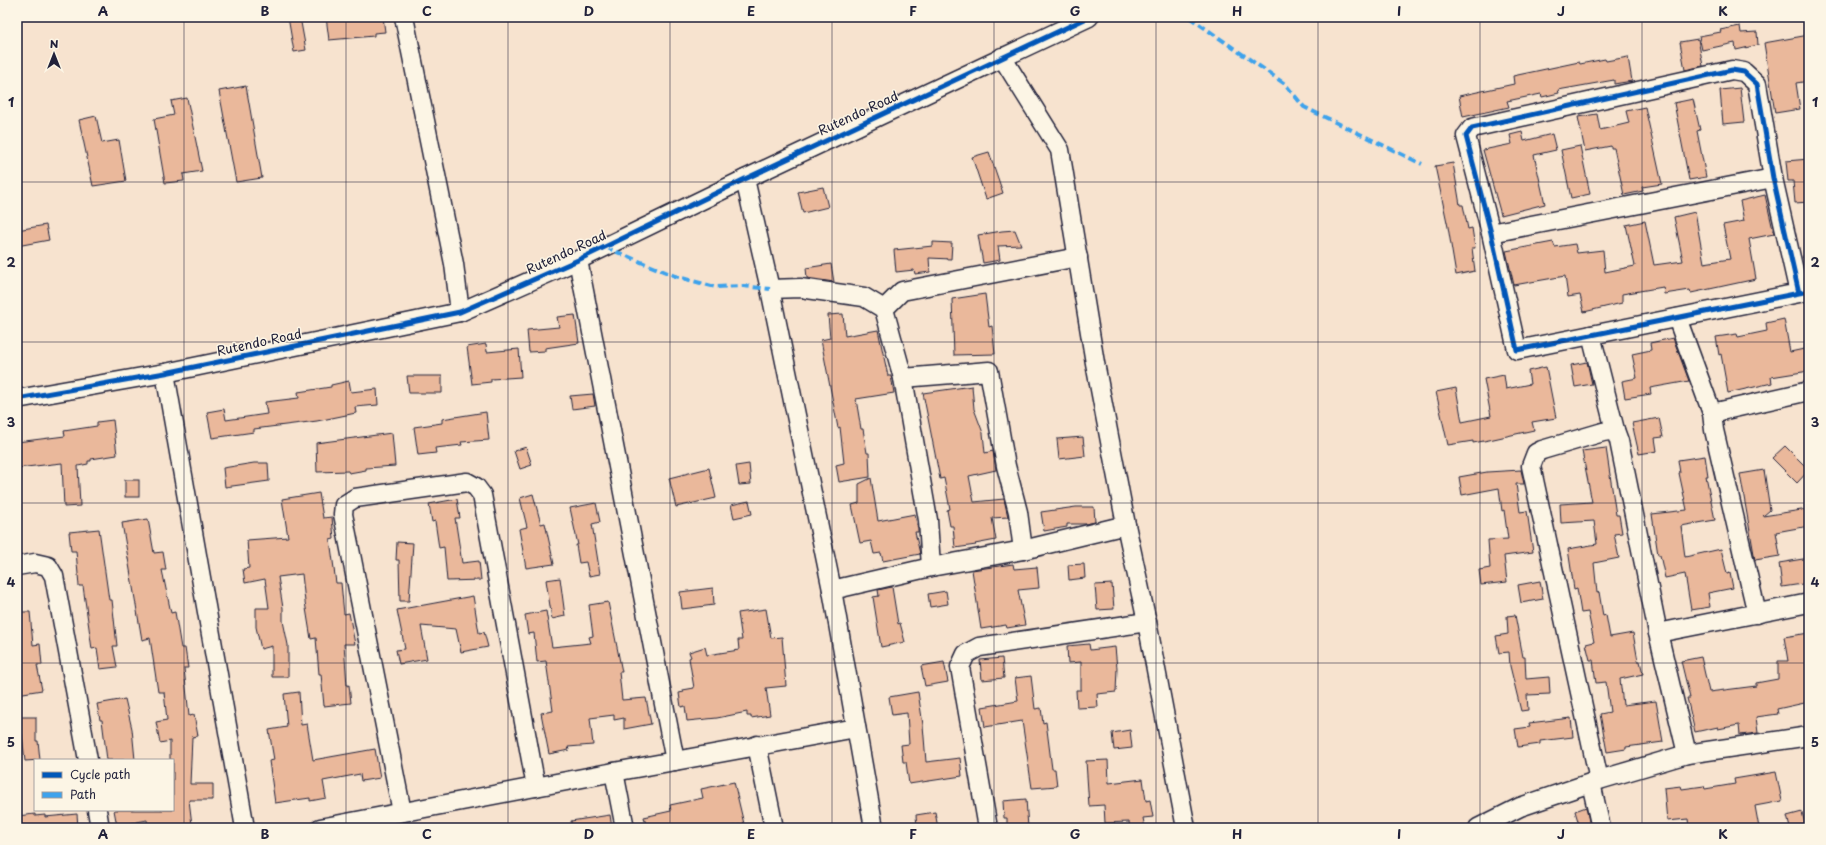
<svg xmlns="http://www.w3.org/2000/svg" width="1826" height="845" font-family="'Playpen Sans',sans-serif">
  <style>
    .building { fill: #eab89b; stroke: #22223b }
    .lines { fill: none; stroke-linecap: round; stroke-linejoin: round }
    .minor-casing { stroke: #22223b; stroke-width: 21 }
    .minor { stroke: #fcf5e5; stroke-width: 18 }
    .quiet { stroke: #3ea2ec; stroke-width: 4; stroke-dasharray: 8 4; stroke-linecap: butt }
    .cycleway-casing { stroke: #fcf5e5; stroke-width: 8 }
    .cycleway { stroke: #0057b8; stroke-width: 5 }
    .grid { fill: none; stroke: #22223b; stroke-width: 1; stroke-opacity: 0.55 }
    .labels { text-anchor: middle; stroke-width: 3; stroke-linejoin: round; paint-order: stroke }
    .street-label { font-size: 13px; fill: #22223b; stroke: #fcf5e5 }
    .neatline { fill: none; stroke: #22223b; stroke-width: 1.5 }
    .grid-label { font-size: 13px; text-anchor: middle; font-weight: bold; fill: #22223b }
  </style>
  <rect width="100%" height="100%" fill="#f7e3cf"/>
  <filter id="ink" filterUnits="userSpaceOnUse"><feTurbulence type="fractalNoise" baseFrequency=".025" numOctaves="2"/><feDisplacementMap in="SourceGraphic" scale="8" xChannelSelector="R" yChannelSelector="G"/><feConvolveMatrix kernelMatrix="1 2 1 2 8 2 1 2 1" color-interpolation-filters="sRGB"/></filter>
  <g filter="url(#ink)">
    <!-- building -->
    <g class="building">
      <path d="M288,17H300L306,50L294,52Z"/>
      <path d="M326,17H383L385,32L374,33V36L329,40Z"/>
      <path d="M1740,26L1741,33L1757,32L1758,45L1736,50L1735,43L1702,50L1699,36L1721,32L1720,30Z"/>
      <path d="M1809,35V81L1796,83L1800,109L1775,113L1764,43Z"/>
      <path d="M1698,39L1703,66L1685,70L1680,42Z"/>
      <path d="M1628,57L1632,81L1614,84V80L1558,90L1559,93L1542,97L1541,94L1507,101L1509,107L1463,117L1459,96L1514,84L1513,76L1579,62L1580,64L1605,59L1606,61Z"/>
      <path d="M246,86L262,178L236,182L219,91Z"/>
      <path d="M1740,88L1744,122L1723,124L1720,90Z"/>
      <path d="M187,98L202,171L183,174L184,181L165,183L154,119L174,115L171,101Z"/>
      <path d="M1693,99L1700,130L1697,131L1706,177L1689,180L1674,103Z"/>
      <path d="M1645,107L1662,184L1642,187L1643,191L1624,195L1614,148H1611V146L1585,151L1578,117L1597,114L1600,130L1629,123L1626,111Z"/>
      <path d="M96,116L102,143L119,140L126,181L93,186L79,120Z"/>
      <path d="M1522,132L1524,141L1552,134L1556,150L1534,155L1545,204L1501,215L1483,150L1512,144L1510,135Z"/>
      <path d="M1580,146L1590,194L1571,198L1561,150Z"/>
      <path d="M989,152L1003,193L986,199L972,157Z"/>
      <path d="M1809,159V202L1795,203L1793,181H1788L1786,161Z"/>
      <path d="M1453,163L1460,205H1463L1468,229L1472,228L1475,248H1472L1475,271L1456,275L1448,227L1435,166Z"/>
      <path d="M823,187L828,207L803,213L798,192Z"/>
      <path d="M1765,195L1774,234L1749,239L1756,279L1691,293L1690,290L1664,294L1663,287L1622,294V303L1584,312L1580,295L1568,297L1565,276L1514,285L1506,251L1553,242L1555,247L1575,244L1577,253L1603,250L1605,272L1635,266L1626,225L1645,221L1654,265L1683,261L1674,217L1695,212L1704,263L1730,259L1723,225L1744,221L1740,201Z"/>
      <path d="M46,225L49,240L17,246V230Z"/>
      <path d="M1015,230L1021,245L998,246L1000,260L983,263L978,235L1002,231Z"/>
      <path d="M933,242L952,243L951,259L929,258L930,272L915,274L914,270L896,272L894,250L933,246Z"/>
      <path d="M831,264L834,282L807,278L806,268Z"/>
      <path d="M985,294L989,327L992,326L995,354L954,355L952,299Z"/>
      <path d="M843,314L845,336L878,330L888,376H891L894,393L856,399L861,429H863L867,453H869L870,477L839,482L836,465L844,463L840,427L838,428L821,340L830,338L828,315Z"/>
      <path d="M575,315L579,343L545,348V351L529,352L527,330L559,327L557,317Z"/>
      <path d="M1784,319L1790,352L1809,348V371L1771,377L1772,383L1728,393L1721,354L1719,355L1716,337L1737,334L1738,337L1767,331L1766,323Z"/>
      <path d="M1673,338L1689,381L1650,388L1651,394L1625,398L1622,381L1637,378L1632,354L1651,350L1650,343Z"/>
      <path d="M486,344L487,352L519,349L521,377L491,379V382L472,384L467,347Z"/>
      <path d="M1587,362L1592,384L1575,387L1571,365Z"/>
      <path d="M1546,367L1556,418L1532,422L1534,430L1489,440L1473,443V441L1448,445L1436,392L1456,388L1462,422L1491,416L1484,379L1504,375L1506,389L1530,384L1528,371Z"/>
      <path d="M407,376H442V393H409Z"/>
      <path d="M349,381L351,392L377,389L378,405L355,407L356,413L317,421L254,429V432L212,438L207,412L224,409L226,420L267,414L265,402L299,398L298,392L331,387V385Z"/>
      <path d="M972,386L974,409L983,433L985,453L993,451L996,470L969,476L974,502L1004,499L1008,517L992,518L996,540L975,544L976,545L955,548L953,526H950L947,510L950,509L944,478L940,479L923,393Z"/>
      <path d="M593,394L595,406L572,409L570,396Z"/>
      <path d="M486,412L489,440L461,442L462,445L435,448L436,453L418,455L414,427L442,423V419Z"/>
      <path d="M1659,418L1663,437L1655,438L1657,451L1639,454L1632,423Z"/>
      <path d="M113,420L117,455L91,459V461H88V464L78,466L80,506L64,507L62,463L17,468V442L65,436L64,431L97,426V422Z"/>
      <path d="M392,433L395,466L366,468V470L349,473L348,471L317,472L316,443Z"/>
      <path d="M1083,437L1085,456L1059,459L1057,439Z"/>
      <path d="M1785,446L1809,470L1797,483L1772,458Z"/>
      <path d="M526,447L532,465L520,469L514,451Z"/>
      <path d="M1606,448L1616,515H1619L1622,533L1614,534L1619,558L1594,563L1597,593L1599,592L1603,616L1606,615L1610,637L1633,633L1638,661H1640L1643,674L1620,679L1623,705L1656,701L1663,742L1626,747V749L1607,752L1600,714L1610,712L1606,682L1596,683L1593,660H1590L1586,644L1594,642L1588,612L1581,613L1577,588L1574,589L1568,549L1597,544L1594,521L1561,523L1560,504L1592,502L1582,451Z"/>
      <path d="M1705,456L1708,476H1706L1715,520L1681,526L1685,557L1721,549L1727,574L1730,573L1733,588L1708,593L1710,607L1691,610L1685,574L1665,578L1660,555H1658L1652,514L1687,510L1679,473H1680L1678,460Z"/>
      <path d="M254,463H268L269,481L225,487L223,468Z"/>
      <path d="M749,464L751,484L739,485L736,466Z"/>
      <path d="M709,468L716,498L676,507L669,478Z"/>
      <path d="M1521,470L1524,484H1516L1520,512L1527,511L1533,552L1504,556L1507,582L1481,585L1479,570L1490,568L1488,540L1508,539L1504,510L1502,511L1499,488L1462,495L1459,477L1487,472Z"/>
      <path d="M1764,470L1770,510L1763,516L1808,509L1809,526L1776,532L1780,556L1755,560L1740,474Z"/>
      <path d="M871,478L878,521L915,514L918,530V532H915L920,554L883,561L881,553L874,554L871,541L860,543L852,505L859,503V484Z"/>
      <rect x="125" y="480" width="14" height="17"/>
      <path d="M319,493L323,518L332,517L334,539L330,540L336,583H341L344,614L349,613L355,644H344L347,686L349,685L351,703L324,706L321,674H319L316,638L311,639L305,602L302,574L278,577L283,608V621L288,645V677H272V646L261,649L256,627V608H269L265,579L245,583L243,569L249,568L247,540L288,537L282,499Z"/>
      <path d="M533,494L541,524L545,523L554,564L526,568L519,529L527,527L520,498Z"/>
      <path d="M457,499L460,518H455L462,563L479,561L481,580L447,581L444,547L439,548L435,521L432,522L429,504Z"/>
      <path d="M749,501L752,514L734,518L731,505Z"/>
      <path d="M596,503L600,522L592,524L600,574L589,576L586,562L579,563L576,545H578L570,508Z"/>
      <path d="M1076,507H1094L1095,522L1085,524H1067V527L1044,531L1041,512Z"/>
      <path d="M148,519L154,553L163,552L166,570H162L171,613L175,612L181,648H185L188,668H184L189,716L194,715L198,736L192,737L190,784H213V800H189L192,825L169,828H148L147,820L117,826L114,810H173V760H170V741L160,743L156,722L167,720L164,692H158L150,638L142,640L122,523Z"/>
      <path d="M99,529L109,600H112L117,646H113L117,667L100,669L97,648L92,649L83,586H79L76,551H71L69,532Z"/>
      <path d="M397,542L413,543L409,601H400L399,560H396Z"/>
      <path d="M1809,558V583L1782,587L1779,563Z"/>
      <path d="M1013,564L1014,569L1037,567L1039,588L1018,590L1025,625L1007,628L1006,625L981,629L972,570Z"/>
      <path d="M1084,564L1085,578L1069,580L1068,565Z"/>
      <path d="M560,578L565,616L552,619L546,580Z"/>
      <path d="M1540,581L1543,599L1521,603L1518,585Z"/>
      <path d="M1112,584L1114,609L1097,610L1095,585Z"/>
      <path d="M892,587L898,624L900,623L905,642L881,647L873,597L879,596L878,590Z"/>
      <path d="M713,588L714,605L682,609L680,592Z"/>
      <path d="M946,591L948,604L930,607L928,594Z"/>
      <path d="M473,596L479,633L484,632L488,647L461,652L456,629L421,626L427,659L399,664L396,650L405,649L397,610Z"/>
      <path d="M608,602L622,672H619L622,700L646,698L651,724L624,729V718L614,720V715L590,718L593,745L568,747L569,750L549,754L541,713L553,711L546,661L537,662L534,633L528,634L525,615L546,611L552,647L591,643L589,637L593,636L589,605Z"/>
      <path d="M766,609L771,638L782,637L786,686L766,688L770,715L751,718V716H747V712L717,718L687,721L685,706L681,707L679,693L684,692L683,690L694,688L689,658L691,657L689,652L705,647L707,655L739,650L738,640H742L738,613Z"/>
      <path d="M17,612H30L33,645L40,644L42,665H37L42,690L17,694Z"/>
      <path d="M1515,615L1523,657H1525L1526,679L1549,677L1550,694L1527,695L1528,710L1521,711L1510,666L1509,652L1499,653L1496,636L1508,634L1507,616Z"/>
      <path d="M1809,633V702L1777,709L1778,714L1756,717L1758,733L1740,735L1739,725L1718,729V727L1695,732L1687,698H1690L1681,661L1701,657L1709,692L1756,686V683L1778,679V661H1788L1784,637Z"/>
      <path d="M1089,644L1090,650L1115,647L1117,668L1116,692L1097,694L1098,707L1077,708L1076,690H1081V662L1068,663L1067,646Z"/>
      <path d="M1002,658L1004,678L982,680L980,660Z"/>
      <path d="M944,662L948,682L925,686L921,666Z"/>
      <path d="M1031,676L1035,709L1041,708L1043,723L1046,722L1052,769H1055L1057,786L1032,788L1022,721L985,727L982,707L1018,701L1015,678Z"/>
      <path d="M299,692L301,725L307,724L313,760L375,749L380,778L361,781L360,774L323,781L326,798L310,801V798L275,803L269,761L274,760L269,730L287,727L284,694Z"/>
      <path d="M918,692L923,725L926,762L960,758L962,776L909,784L906,762H903L901,745L909,744L907,713L892,715L889,697Z"/>
      <path d="M125,699L132,729L135,760H107L102,720H100L97,704Z"/>
      <path d="M17,717H36V741H38L40,760L25,761L22,734H17Z"/>
      <path d="M1571,718L1573,737L1540,741V744L1518,747L1515,729L1530,727L1529,723Z"/>
      <path d="M1130,730L1132,748L1114,750L1112,733Z"/>
      <path d="M1108,760L1109,783L1143,779L1146,801L1150,800L1153,817L1143,818L1145,828H1130L1129,822L1105,823L1104,805L1089,806L1086,761Z"/>
      <path d="M1776,772L1782,801L1755,806L1759,828H1689L1688,819L1667,821L1664,788L1681,786L1682,789L1704,786L1705,789L1735,784L1734,779Z"/>
      <path d="M734,782L744,824L726,828H647L644,817L671,811L670,805L703,798L701,789Z"/>
      <path d="M1026,799L1028,828H1007V818H1004L1003,801Z"/>
      <path d="M1586,807L1590,826L1580,828L1575,811Z"/>
      <path d="M935,812L938,828H917L916,815Z"/>
      <path d="M1802,812L1806,828H1790L1787,816Z"/>
      <path d="M35,814V816L45,815V817L77,814L78,828H17V816Z"/>
      <path d="M610,815L612,828H572L571,821Z"/>
    </g>
    <g class="lines">
      <!-- minor casing -->
      <g class="minor-casing">
        <g id="minor">
          <path d="M404,17L454,264L460,312"/>
          <path d="M1002,57L1060,150L1095,363L1126,525"/>
          <path d="M745,179L770,289L832,590L874,828"/>
          <path d="M1491,233L1773,178"/>
          <path d="M578,260L675,761"/>
          <path d="M770,289L800,288L864,297L884,309L903,378L989,371L1006,466L1018,512L1023,550"/>
          <path d="M1799,293L1773,178L1757,84L1744,72L1732,70L1472,128L1466,136L1491,233L1517,350L1809,291"/>
          <path d="M884,309L902,291L1078,257"/>
          <path d="M1677,318L1712,413"/>
          <path d="M1591,335L1615,430"/>
          <path d="M165,373L245,828"/>
          <path d="M903,378L928,520L931,567"/>
          <path d="M17,399L165,373L460,312L578,260L745,179L1089,17"/>
          <path d="M17,566L35,563L48,566L54,576L88,760"/>
          <path d="M832,590L931,567L1023,550L1126,525L1147,622L979,647L966,654L960,667L988,828"/>
          <path d="M1757,614L1714,430L1712,413L1809,391"/>
          <path d="M1147,622L1186,828"/>
          <path d="M1658,633L1809,603"/>
          <path d="M757,745L774,828"/>
          <path d="M614,772L625,828"/>
          <path d="M1599,780L1531,466L1536,453L1542,450L1603,432L1615,430L1619,441L1658,633L1687,754"/>
          <path d="M1591,783L1601,828"/>
          <path d="M97,810L100,828"/>
          <path d="M402,812L343,514L344,505L355,498L467,482L476,487L482,495L536,787"/>
          <path d="M320,828L614,772L856,728"/>
          <path d="M1478,828L1520,807L1599,780L1687,754L1809,736"/>
        </g>
      </g>
      <!-- minor -->
      <use href="#minor" class="minor"/>
      <!-- quiet -->
      <g class="quiet">
        <path d="M1189,17L1285,84L1304,107L1422,164"/>
        <path d="M605,247L675,276L715,287L743,286L770,289"/>
      </g>
      <!-- cycleway casing -->
      <g class="cycleway-casing">
        <g id="cycleway">
          <path d="M1799,293L1773,178L1757,84L1744,72L1732,70L1472,128L1466,136L1491,233L1517,350L1809,291"/>
          <path d="M17,399L165,373L460,312L578,260L745,179L1089,17"/>
        </g>
      </g>
      <!-- cycleway -->
      <use href="#cycleway" class="cycleway"/>
    </g>
  </g>
  <!-- grid -->
  <path class="grid" d="M184,17V828M346,17V828M508,17V828M670,17V828M832,17V828M994,17V828M1156,17V828M1318,17V828M1480,17V828M1642,17V828M17,182H1809M17,342H1809M17,503H1809M17,663H1809"/>
  <g class="labels">
    <!-- street labels -->
    <g class="street-label">
      <text transform="translate(858 113) rotate(-25)" y="5">Rutendo Road</text>
      <text transform="translate(566 252) rotate(-25)" y="5">Rutendo Road</text>
      <text transform="translate(259 342) rotate(-12)" y="5">Rutendo Road</text>
    </g>
  </g>
  <!-- margin -->
  <rect width="1826" height="845" fill="none" stroke="#fcf5e5" stroke-width="44"/>
  <!-- legend -->
  <rect x="34" y="759" width="140" height="52" fill="#fcf5e5" stroke="#a5a1a1"/>
  <rect x="42" y="772" width="20" height="6" fill="#0057b8" stroke="#a5a1a1"/>
  <text x="70" y="779" font-size="12" fill="#22223b">Cycle path</text>
  <rect x="42" y="792" width="20" height="6" fill="#3ea2ec" stroke="#a5a1a1"/>
  <text x="70" y="799" font-size="12" fill="#22223b">Path</text>
  <!-- north arrow -->
  <g transform="translate(54 54)" stroke="#fcf5e5" stroke-width="3" paint-order="stroke">
  <path d="M0-3L7 15L0 10L-7 15Z" fill="#22223b"/>
  <text y="-6" font-size="11" font-weight="bold" text-anchor="middle" fill="#22223b">N</text>
  </g>
  <rect x="22" y="22" width="1782" height="801" class="neatline"/>
  <g class="grid-label">
    <text x="103" y="16">A</text>
    <text x="265" y="16">B</text>
    <text x="427" y="16">C</text>
    <text x="589" y="16">D</text>
    <text x="751" y="16">E</text>
    <text x="913" y="16">F</text>
    <text x="1075" y="16">G</text>
    <text x="1237" y="16">H</text>
    <text x="1399" y="16">I</text>
    <text x="1561" y="16">J</text>
    <text x="1723" y="16">K</text>
    <text x="11" y="107">1</text>
    <text x="1815" y="107">1</text>
    <text x="11" y="267">2</text>
    <text x="1815" y="267">2</text>
    <text x="11" y="427">3</text>
    <text x="1815" y="427">3</text>
    <text x="11" y="587">4</text>
    <text x="1815" y="587">4</text>
    <text x="11" y="747">5</text>
    <text x="1815" y="747">5</text>
    <text x="103" y="839">A</text>
    <text x="265" y="839">B</text>
    <text x="427" y="839">C</text>
    <text x="589" y="839">D</text>
    <text x="751" y="839">E</text>
    <text x="913" y="839">F</text>
    <text x="1075" y="839">G</text>
    <text x="1237" y="839">H</text>
    <text x="1399" y="839">I</text>
    <text x="1561" y="839">J</text>
    <text x="1723" y="839">K</text>
  </g>
</svg>
